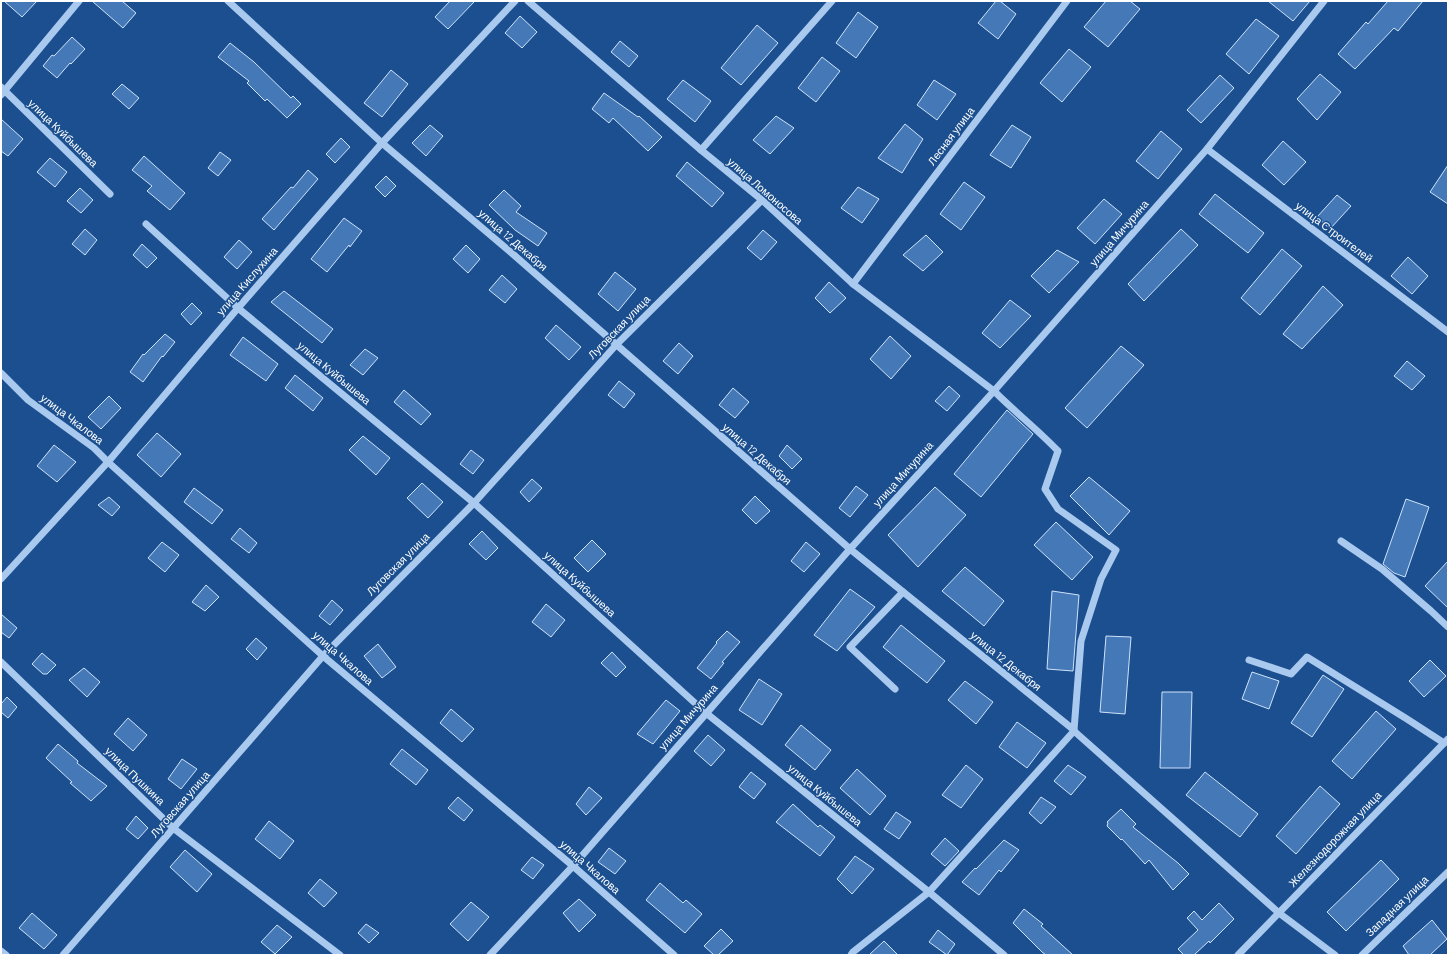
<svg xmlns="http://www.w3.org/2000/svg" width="1449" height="956" font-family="Barlow,sans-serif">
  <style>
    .building { fill: #4478b7; stroke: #cfe3fa }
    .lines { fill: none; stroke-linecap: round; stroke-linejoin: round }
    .minor { stroke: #a9c9ee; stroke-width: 7 }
    .labels { text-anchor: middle; stroke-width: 3; stroke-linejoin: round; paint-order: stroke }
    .street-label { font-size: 11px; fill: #fff; stroke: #1b4f8f }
  </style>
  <rect width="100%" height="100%" fill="#1b4f8f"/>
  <!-- building -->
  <g class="building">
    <path d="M4,1H37L22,17Z"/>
    <path d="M92,1H122L136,13L123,28Z"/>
    <path d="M450,1H475L448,29L435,17Z"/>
    <path d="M996,1H1000L1016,14L998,39L978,23Z"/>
    <path d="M1106,1H1130L1140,9L1108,47L1084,27Z"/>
    <path d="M1268,1H1310L1293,21Z"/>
    <path d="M1388,1H1423L1398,31L1394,28L1355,69L1338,54L1366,22L1368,24Z"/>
    <path d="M858,12L878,27L856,58L836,43Z"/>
    <path d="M520,16L537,32L522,48L505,33Z"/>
    <path d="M1256,19L1279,36L1249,74L1226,54Z"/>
    <path d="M757,25L778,43L741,85L721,68Z"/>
    <path d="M72,37L85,49L71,64L70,63L57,78L43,66L52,55L54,56Z"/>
    <path d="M620,41L638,56L629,67L611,52Z"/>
    <path d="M230,43L254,62L291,98L293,96L301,104L287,118L267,99L265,101L247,83L249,81L218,57Z"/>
    <path d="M1069,49L1091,67L1062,102L1040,83Z"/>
    <path d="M822,57L840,71L816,102L798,88Z"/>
    <path d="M391,70L408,84L382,117L364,103Z"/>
    <path d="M1320,74L1341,92L1317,120L1297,99Z"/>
    <path d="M1220,75L1234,88L1201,123L1187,110Z"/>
    <path d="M683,80L711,101L695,122L667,99Z"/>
    <path d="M934,80L956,94L937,120L917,105Z"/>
    <path d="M122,84L139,98L129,109L112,94Z"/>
    <path d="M604,93L638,117L639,116L662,137L648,151L613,118L609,123L592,109Z"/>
    <path d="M776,116L794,128L770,154L753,140Z"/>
    <path d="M1,119L23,139L8,156L1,151Z"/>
    <path d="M905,124L923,139L902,173L878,158Z"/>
    <path d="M430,125L443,136L426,156L412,143Z"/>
    <path d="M1012,125L1031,137L1011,168L990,155Z"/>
    <path d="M1161,131L1182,149L1158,179L1136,161Z"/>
    <path d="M341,138L350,147L335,163L326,154Z"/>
    <path d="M1283,141L1306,162L1284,185L1262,165Z"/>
    <path d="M220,152L231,160L218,176L208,168Z"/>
    <path d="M144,156L185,193L170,210L147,191L152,186L132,170Z"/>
    <path d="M50,158L67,172L55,187L37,172Z"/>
    <path d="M687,162L724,193L712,207L676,176Z"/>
    <path d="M1448,165V204L1430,192Z"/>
    <path d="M308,170L318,179L274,230L262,219L291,187L293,188Z"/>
    <path d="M386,176L396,186L385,197L375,187Z"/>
    <path d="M964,182L985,197L961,230L940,214Z"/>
    <path d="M858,187L879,199L862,223L841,208Z"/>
    <path d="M80,188L93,200L81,213L67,201Z"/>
    <path d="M504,190L521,206L516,212L547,233L538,246L515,230L489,205Z"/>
    <path d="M1215,194L1264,233L1248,253L1199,214Z"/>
    <path d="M1337,195L1351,206L1330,229L1317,217Z"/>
    <path d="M1104,199L1122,214L1095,244L1077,228Z"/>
    <path d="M344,218L362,231L350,247L349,245L327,272L311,259Z"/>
    <path d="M85,229L97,240L85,255L72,244Z"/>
    <path d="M1181,229L1198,245L1144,301L1128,284Z"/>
    <path d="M763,230L777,242L761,260L747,248Z"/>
    <path d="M926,235L943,252L923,271L903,255Z"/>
    <path d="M239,240L252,252L237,269L224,257Z"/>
    <path d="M142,244L157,258L147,268L133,255Z"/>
    <path d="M466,245L480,259L468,273L453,259Z"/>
    <path d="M1282,249L1302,266L1260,315L1241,298Z"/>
    <path d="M1057,250L1079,262L1049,293L1031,276Z"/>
    <path d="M1408,257L1428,276L1412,294L1391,276Z"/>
    <path d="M615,272L636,289L618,311L598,294Z"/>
    <path d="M502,275L517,289L505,303L489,290Z"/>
    <path d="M829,282L846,298L830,313L815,298Z"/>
    <path d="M1323,286L1343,305L1302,349L1283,334Z"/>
    <path d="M284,291L333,329L322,343L271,302Z"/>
    <path d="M1010,300L1031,316L1000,348L982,333Z"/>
    <path d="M192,303L202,313L191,325L181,314Z"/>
    <path d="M556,325L581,347L569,360L545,338Z"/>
    <path d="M165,334L175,342L163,357L162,356L143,382L130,372L143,354L144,355Z"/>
    <path d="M890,336L911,356L891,379L870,359Z"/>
    <path d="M243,337L278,364L266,381L230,355Z"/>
    <path d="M679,343L693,356L678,374L663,361Z"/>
    <path d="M1121,346L1144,365L1087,428L1065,408Z"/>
    <path d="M365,349L378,358L363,375L350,365Z"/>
    <path d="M1407,361L1425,376L1412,390L1394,376Z"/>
    <path d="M295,375L323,398L313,411L285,388Z"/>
    <path d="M619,381L635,394L624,408L608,395Z"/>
    <path d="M949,386L960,396L947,411L935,401Z"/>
    <path d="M733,388L749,402L735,418L719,405Z"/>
    <path d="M404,390L431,414L421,425L394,402Z"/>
    <path d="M109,396L121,408L101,429L88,417Z"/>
    <path d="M1007,410L1033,434L981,497L954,474Z"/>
    <path d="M157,433L181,454L161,477L137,455Z"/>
    <path d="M363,436L390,458L376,475L349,450Z"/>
    <path d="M54,445L76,462L57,482L37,466Z"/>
    <path d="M787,445L802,459L792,469L779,456Z"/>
    <path d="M471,450L484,460L473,474L460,464Z"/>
    <path d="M1089,477L1130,511L1109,535L1070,496Z"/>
    <path d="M532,479L542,488L529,502L520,492Z"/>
    <path d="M422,483L443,502L428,518L407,498Z"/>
    <path d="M856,486L868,495L850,517L839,508Z"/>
    <path d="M935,487L966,515L918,567L888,535Z"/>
    <path d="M194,488L223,510L212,524L184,502Z"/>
    <path d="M755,496L770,511L756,524L742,510Z"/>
    <path d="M109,497L120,507L112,516L98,505Z"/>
    <path d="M1406,499L1429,507L1405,577L1394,573L1383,564Z"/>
    <path d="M1056,522L1093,557L1072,580L1034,545Z"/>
    <path d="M240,528L257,543L249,553L231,539Z"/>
    <path d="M482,531L498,548L486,560L469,544Z"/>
    <path d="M592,540L606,554L588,572L574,558Z"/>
    <path d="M162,542L179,555L165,572L148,558Z"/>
    <path d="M806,542L820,554L804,572L791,561Z"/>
    <path d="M1448,561V608L1425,586Z"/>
    <path d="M965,567L1004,601L984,626L942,591Z"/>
    <path d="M206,585L219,597L205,611L192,602Z"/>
    <path d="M850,589L875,607L837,651L814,635Z"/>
    <path d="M1052,591L1079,595L1073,671L1047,669Z"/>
    <path d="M332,600L343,610L330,625L319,616Z"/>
    <path d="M546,604L565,620L551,637L532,622Z"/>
    <path d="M1,614L17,628L9,638L1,632Z"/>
    <path d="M901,625L945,661L927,683L883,647Z"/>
    <path d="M727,631L740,642L722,662L724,663L711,679L697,668L717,643L716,642Z"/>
    <path d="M1106,636L1131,637L1125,714L1100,712Z"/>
    <path d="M256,638L267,648L257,660L246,649Z"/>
    <path d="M378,644L396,667L382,678L364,656Z"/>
    <path d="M612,652L626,667L616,677L601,663Z"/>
    <path d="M42,653L56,665L47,674H43L32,664Z"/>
    <path d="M1430,660L1446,676L1424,697L1409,681Z"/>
    <path d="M84,668L100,682L87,697L69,680Z"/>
    <path d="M1252,672L1279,681L1269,709L1242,699Z"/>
    <path d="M1323,675L1344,689L1312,737L1291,723Z"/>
    <path d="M759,679L782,694L762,725L739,710Z"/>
    <path d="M965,681L993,702L976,724L948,700Z"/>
    <path d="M1162,692H1192L1190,768H1160Z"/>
    <path d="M7,697L17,707L8,718L1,712V704Z"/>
    <path d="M666,700L680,711L653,744L637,734Z"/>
    <path d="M451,709L474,729L462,742L440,723Z"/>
    <path d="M1376,711L1396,729L1352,779L1332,761Z"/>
    <path d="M128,718L147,735L133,751L114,734Z"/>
    <path d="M1017,722L1046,743L1027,768L999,747Z"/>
    <path d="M801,725L831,750L815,770L785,745Z"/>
    <path d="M708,735L725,750L711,766L694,751Z"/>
    <path d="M58,744L78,761L77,763L107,786L91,801L70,783L72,782L46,758Z"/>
    <path d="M402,749L428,770L416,785L390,764Z"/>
    <path d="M182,759L197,769L181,789L168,779Z"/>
    <path d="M966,765L983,779L961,808L942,795Z"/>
    <path d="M1068,765L1086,777L1071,795L1054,781Z"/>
    <path d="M857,769L886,796L870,815L840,788Z"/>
    <path d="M751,772L766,784L754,799L739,787Z"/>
    <path d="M1205,772L1258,814L1240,837L1186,795Z"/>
    <path d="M1320,786L1340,804L1296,854L1276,836Z"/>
    <path d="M589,787L602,798L586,815L576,804Z"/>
    <path d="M458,797L473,810L464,821L448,808Z"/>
    <path d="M1041,797L1056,807L1041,824L1029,813Z"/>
    <path d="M793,804L818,827L820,825L835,837L820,856L776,822Z"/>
    <path d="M1121,809L1136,824L1133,827L1178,863L1189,874L1173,890L1149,860L1145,864L1122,839L1121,840L1107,826L1108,823L1107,822Z"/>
    <path d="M896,812L911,822L899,839L884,829Z"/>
    <path d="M136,816L148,828L138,839L126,829Z"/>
    <path d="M269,821L294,841L280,859L255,839Z"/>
    <path d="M945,838L959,851L945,866L931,854Z"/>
    <path d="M1004,840L1019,850L1001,872L999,870L979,895L962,882L975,868L976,869Z"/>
    <path d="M609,848L626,861L615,874L598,862Z"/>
    <path d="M185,850L212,874L197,892L170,867Z"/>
    <path d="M855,856L874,869L852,894L837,879Z"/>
    <path d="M532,857L544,865L533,879L521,870Z"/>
    <path d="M1381,860L1399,879L1346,931L1327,912Z"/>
    <path d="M320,879L337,893L324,907L308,893Z"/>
    <path d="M660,883L683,903L686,900L702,914L685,933L646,900Z"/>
    <path d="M579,899L596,915L579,932L563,913Z"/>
    <path d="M471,902L489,917L468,941L450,924Z"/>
    <path d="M1219,903L1234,919L1210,943L1209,941L1194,955H1184L1178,949L1198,930L1187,918L1194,911L1202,920Z"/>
    <path d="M1024,909L1043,924L1041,926L1073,955H1046L1042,952L1013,923Z"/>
    <path d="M32,913L57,935L44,949L19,928Z"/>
    <path d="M1432,920L1447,939L1430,955H1409L1403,946Z"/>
    <path d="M366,924L379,933L369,943L358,933Z"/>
    <path d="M277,925L292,937L275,954L261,942Z"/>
    <path d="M721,929L733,941L718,955H714L704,946Z"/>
    <path d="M938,930L955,944L947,955L929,942Z"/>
    <path d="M884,941L898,955H869Z"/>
  </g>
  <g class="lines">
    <!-- minor -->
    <g class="minor">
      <path d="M228,1L382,143L514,255L850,549L1074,730V731L1279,913L1335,955"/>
      <path d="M528,1L701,150L762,200L853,284L994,391C1015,412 1038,430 1058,451L1045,489L1058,509L1116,550L1101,579L1081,641L1074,730"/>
      <path d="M1,87L110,194"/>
      <path d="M1,95L79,1"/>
      <path d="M1207,149L1448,332"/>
      <path d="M701,150L832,1"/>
      <path d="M146,224L238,308L474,503L706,713L929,892L1004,955"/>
      <path d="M853,284L1067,1"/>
      <path d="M1,373L28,400L94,448L108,462L323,656L573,866L674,955"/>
      <path d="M1341,541L1382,569L1431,611L1448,627"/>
      <path d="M1,579L108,462L238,308L382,143L515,1"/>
      <path d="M1249,660L1291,674L1307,657L1407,719L1444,743"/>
      <path d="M1,662L173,828L340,955"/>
      <path d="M895,689L850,647L903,592"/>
      <path d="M1,951L6,955"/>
      <path d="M63,955L323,656L474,503L616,345L762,200"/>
      <path d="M490,955L573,866L850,549L994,391L1207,149L1324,1"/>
      <path d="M851,955L853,952L929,892L1074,731"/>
      <path d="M1238,955L1448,739"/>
      <path d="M1362,955L1448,872"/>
    </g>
  </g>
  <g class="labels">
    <!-- street labels -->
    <g class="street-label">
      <text transform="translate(63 133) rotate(44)" y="4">улица Куйбышева</text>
      <text transform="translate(951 136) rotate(-53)" y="4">Лесная улица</text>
      <text transform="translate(765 191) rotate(41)" y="4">улица Ломоносова</text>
      <text transform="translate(1334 232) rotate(37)" y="4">улица Строителей</text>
      <text transform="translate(1119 233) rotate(-49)" y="4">улица Мичурина</text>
      <text transform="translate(513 240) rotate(41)" y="4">улица 12 Декабря</text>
      <text transform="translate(247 281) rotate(-49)" y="4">улица Кислухина</text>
      <text transform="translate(619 327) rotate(-46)" y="4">Луговская улица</text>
      <text transform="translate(334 373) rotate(40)" y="4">улица Куйбышева</text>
      <text transform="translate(72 419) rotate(37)" y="4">улица Чкалова</text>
      <text transform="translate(757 454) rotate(41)" y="4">улица 12 Декабря</text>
      <text transform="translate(903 474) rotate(-48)" y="4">улица Мичурина</text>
      <text transform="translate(398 564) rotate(-45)" y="4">Луговская улица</text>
      <text transform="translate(580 584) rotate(42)" y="4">улица Куйбышева</text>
      <text transform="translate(343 658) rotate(41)" y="4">улица Чкалова</text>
      <text transform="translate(1006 661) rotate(39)" y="4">улица 12 Декабря</text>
      <text transform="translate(688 717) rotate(-49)" y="4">улица Мичурина</text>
      <text transform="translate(135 776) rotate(44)" y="4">улица Пушкина</text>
      <text transform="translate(825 795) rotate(39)" y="4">улица Куйбышева</text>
      <text transform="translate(180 804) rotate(-49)" y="4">Луговская улица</text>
      <text transform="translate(1335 839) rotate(-46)" y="4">Железнодорожная улица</text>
      <text transform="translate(590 867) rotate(41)" y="4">улица Чкалова</text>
      <text transform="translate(1397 906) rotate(-44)" y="4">Западная улица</text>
    </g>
  </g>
  <!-- border -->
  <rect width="1449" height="956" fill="none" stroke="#ffffff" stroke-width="4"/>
</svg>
